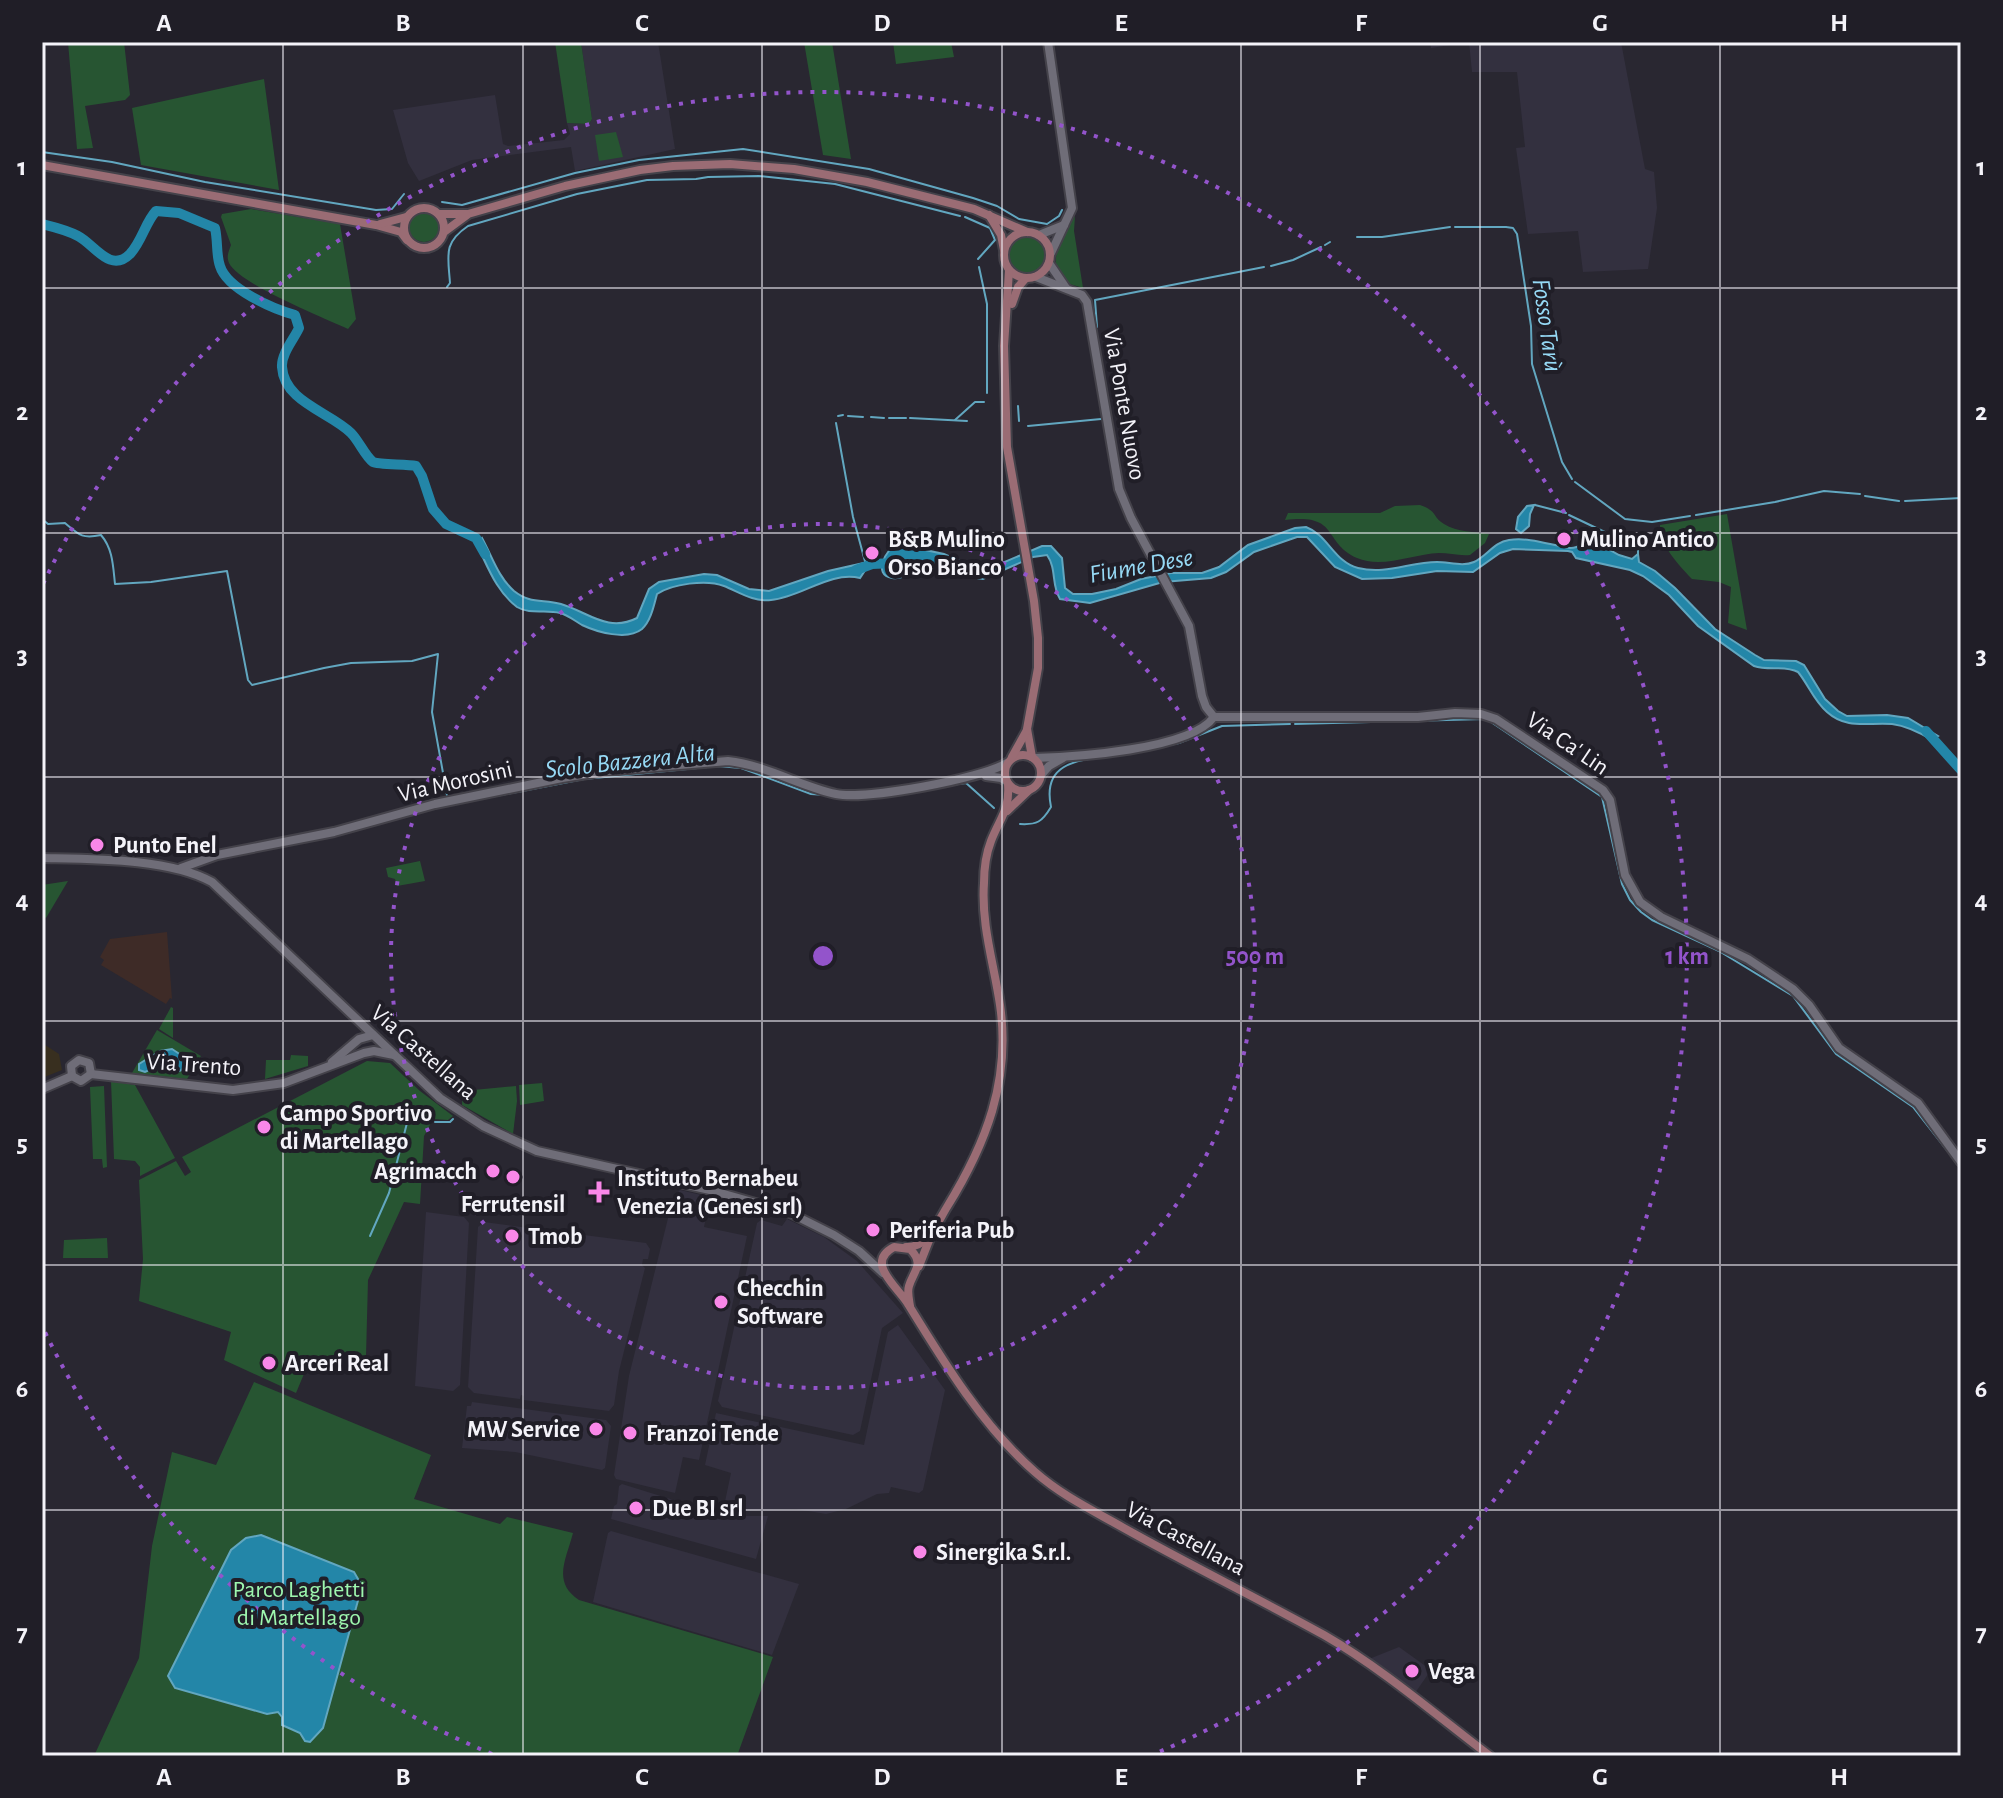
<svg xmlns="http://www.w3.org/2000/svg" width="2003" height="1798" font-family="'Alegreya Sans',sans-serif">
  <style>
    .built { fill: #33303f }
    .education { fill: #3e2b27 }
    .medical { fill: #382f1f }
    .green { fill: #275532 }
    .water { fill: #2386a8; stroke: #62a7c0; stroke-width: 2 }
    .lines { fill: none; stroke-linecap: round; stroke-linejoin: round }
    .stream { stroke: #62a7c0; stroke-width: 2 }
    .river { stroke: #2386a8; stroke-width: 10 }
    .secondary-casing { stroke: #44424a; stroke-width: 12 }
    .primary-casing { stroke: #44424a; stroke-width: 12 }
    .secondary { stroke: #6f6d78; stroke-width: 8 }
    .primary { stroke: #9a6c74; stroke-width: 8 }
    .grid { fill: none; stroke: #f4f3f9; stroke-width: 2; stroke-opacity: 0.55 }
    .ring { fill: none; stroke: #9354cb; stroke-width: 4; stroke-dasharray: 4 8 }
    .poi-dot { fill: #f987e8; stroke: #201e27; stroke-width: 3 }
    .labels { text-anchor: middle; stroke-width: 8; stroke-linejoin: round; paint-order: stroke }
    .street-label { font-size: 24px; fill: #f4f3f9; stroke: #201e27 }
    .poi-label { font-size: 24px; font-weight: bold; fill: #f4f3f9; stroke: #201e27; text-anchor: start }
    .park-label { font-size: 24px; fill: #9ef7af; stroke: #201e27 }
    .water-label { font-size: 26px; font-style: italic; fill: #96d9f5; stroke: #201e27 }
    .centre { fill: #9354cb; stroke: #201e27; stroke-width: 4 }
    .ring-label { font-size: 24px; text-anchor: middle; font-weight: bold; fill: #9354cb; stroke: #201e27; stroke-width: 8; stroke-linejoin: round; paint-order: stroke }
    .neatline { fill: none; stroke: #f4f3f9; stroke-width: 3 }
    .grid-label { font-size: 26px; text-anchor: middle; font-weight: bold; fill: #f4f3f9 }
  </style>
  <rect width="100%" height="100%" fill="#292731"/>
  <!-- built -->
  <g class="built">
    <path d="M581,42H658L675,149L575,171L571,147L472,160L419,181L408,163L393,110L495,95L503,144L508,146L564,140L570,134L567,123L589,124L592,119Z"/>
    <path d="M1430,42H1621L1645,169L1654,172L1657,208L1648,269L1583,272L1578,231L1528,234L1516,148L1525,147L1517,72H1472L1469,42L1431,48Z"/>
    <path d="M680,1190L710,1197L704,1227L747,1236L699,1460L683,1457L675,1493L616,1479L614,1475L629,1376L673,1198Z"/>
    <path d="M426,1212L464,1217L469,1223L460,1385L453,1391L415,1386Z"/>
    <path d="M787,1219L824,1237L857,1261L903,1313L882,1328L860,1431L853,1435L722,1407L718,1401L757,1223L761,1220L782,1226Z"/>
    <path d="M484,1222L543,1230L542,1233L545,1234L552,1233L553,1231L646,1243L650,1249L648,1259H643L642,1265L645,1268L619,1371L614,1405L609,1411L524,1400V1396L521,1395L520,1399L474,1393L468,1387L478,1227Z"/>
    <path d="M898,1325L945,1390L923,1490L919,1493L891,1487L889,1493L877,1494L846,1509L826,1514L796,1509L723,1511L731,1473L705,1465L716,1413L864,1445L888,1332Z"/>
    <path d="M472,1402L606,1420L611,1426L605,1468L602,1470L515,1452L462,1448L467,1406H471Z"/>
    <path d="M622,1484L725,1516H768L756,1559L611,1519L614,1506L617,1504L619,1486Z"/>
    <path d="M611,1531L799,1584L772,1655L593,1602L608,1533Z"/>
    <path d="M1399,1647L1431,1670L1415,1693L1369,1659Z"/>
  </g>
  <!-- education -->
  <path class="education" d="M167,932L172,999L170,998L166,1004L101,965L104,960L100,957L110,939Z"/>
  <!-- medical -->
  <path class="medical" d="M42,1043L59,1054L62,1070L42,1078Z"/>
  <!-- green -->
  <g class="green">
    <path d="M68,42H124L130,95L125,100L85,106L93,148L77,149Z"/>
    <path d="M555,42H581L592,119L589,124L567,123Z"/>
    <path d="M804,42H832L851,159L823,155Z"/>
    <path d="M893,42H951L954,57L896,64Z"/>
    <path d="M264,79L279,190L141,165L132,108Z"/>
    <path d="M616,132L623,157L599,161L595,135Z"/>
    <path d="M251,209L340,224L356,319L348,329C324,318 239,284 229,263C226,256 229,251 231,245L221,217L222,214Z"/>
    <circle cx="424" cy="227" r="15"/>
    <path d="M1075,216L1074,231L1083,288L1066,283L1055,269L1057,246Z"/>
    <circle cx="1028" cy="255" r="22"/>
    <path d="M1420,505C1438,511 1432,517 1444,524C1457,532 1475,532 1489,534L1485,543L1470,555C1459,556 1449,553 1439,553C1413,554 1382,569 1357,558C1322,542 1340,513 1285,520L1288,513H1380L1395,506Z"/>
    <path d="M1727,514L1747,630L1728,623L1731,587L1719,582L1692,579C1678,564 1660,546 1660,525Z"/>
    <path d="M420,861L425,881L397,886L395,879L388,877L386,868Z"/>
    <path d="M68,881L46,918L42,915V885Z"/>
    <path d="M171,1007L173,1008V1038L159,1029Z"/>
    <path d="M157,1030L201,1056L187,1079L132,1073Z"/>
    <path d="M291,1055L308,1056V1066L265,1079L266,1060H290Z"/>
    <path d="M367,1061L390,1063L420,1091L453,1116L448,1120L433,1119L424,1136L420,1204L404,1202L368,1280L366,1356L337,1354L336,1361L311,1357L296,1393L224,1360L231,1332L139,1301L143,1259L139,1180L176,1161L185,1176L191,1172L182,1157Z"/>
    <path d="M111,1081L135,1085L175,1158L140,1176V1167L135,1161L114,1159Z"/>
    <path d="M542,1083L544,1101L520,1105L519,1085Z"/>
    <path d="M104,1086L107,1167L103,1168L102,1159H93L90,1087Z"/>
    <path d="M516,1086L517,1101L513,1134L462,1105L463,1091Z"/>
    <path d="M107,1238L108,1258H63L64,1240Z"/>
    <path d="M254,1382L431,1455L414,1499L500,1524L507,1517L573,1533C566,1560 552,1582 579,1600L773,1657L737,1756H94L139,1658L152,1546L172,1452L216,1465Z"/>
  </g>
  <!-- water -->
  <g class="water">
    <path d="M1534,505L1530,514L1529,526L1521,533L1516,529L1518,517L1527,506Z"/>
    <path d="M1306,527C1328,535 1334,562 1358,568C1386,575 1410,562 1437,562C1449,562 1463,567 1474,562C1487,556 1494,542 1509,540C1530,537 1550,545 1570,548C1577,549 1585,542 1592,540L1619,555L1632,559L1638,554L1639,562L1655,571L1675,588L1715,629L1755,655L1764,660L1796,661L1804,665L1825,699L1838,711L1847,716L1887,715L1908,718L1938,736L1932,740C1919,732 1907,726 1892,724C1868,722 1847,730 1827,712C1814,701 1808,684 1798,672C1785,665 1768,671 1754,666L1698,626L1669,595L1643,576L1630,570L1576,558L1572,552L1568,551L1513,549L1500,553L1473,572L1437,571L1392,578L1362,579L1335,567L1307,537H1297L1254,552L1226,572L1211,578L1163,582L1090,603L1060,599C1051,585 1057,569 1047,555L1033,557L983,579C965,577 951,566 933,564C918,562 908,581 892,578C872,575 886,549 897,544L944,554L980,570L993,567L1042,546H1051L1062,558L1065,588L1073,594H1092L1116,589L1141,579L1171,573H1202L1219,567L1248,545L1295,528Z"/>
    <path d="M482,538C492,556 498,577 514,591C530,604 543,599 561,604C588,612 608,633 637,618L649,589L659,582L704,574L717,575L749,589L769,591L828,571L868,562V566L860,578C829,571 802,597 771,600C753,602 739,592 724,586C706,579 672,584 657,594C654,605 651,621 642,629C627,641 597,632 582,625C575,621 568,615 560,613C546,609 530,615 517,607C496,591 488,567 477,545Z"/>
    <path d="M172,1049L187,1059L182,1070L176,1072L166,1063L145,1072L139,1070V1064L160,1051Z"/>
    <path d="M261,1535L354,1572L362,1586L323,1728L310,1742L305,1741L300,1733L282,1725V1717L278,1712L267,1714L175,1688L168,1676L231,1550L246,1538Z"/>
  </g>
  <g class="lines">
    <!-- stream -->
    <g class="stream">
      <path d="M42,152L112,162L205,182L376,210L392,209L404,194"/>
      <path d="M442,202L462,205L575,173L639,160L743,149L869,169L973,198L997,206L1019,219L1047,224L1059,216L1062,210"/>
      <path d="M965,217L990,228L995,240L978,259"/>
      <path d="M1455,227H1506L1513,228L1517,234L1531,326L1532,364L1562,462L1572,479"/>
      <path d="M1357,237H1382L1450,227"/>
      <path d="M1325,245L1330,242"/>
      <path d="M1271,266L1293,260L1321,247"/>
      <path d="M979,267L987,304V393"/>
      <path d="M447,287L450,283C448,255 443,243 468,226L577,194L647,180L696,179L708,177L759,176L835,184L960,216"/>
      <path d="M1097,327L1095,300L1264,267"/>
      <path d="M1105,382L1107,394"/>
      <path d="M1018,406L1019,421"/>
      <path d="M838,416L843,415"/>
      <path d="M848,416L863,417"/>
      <path d="M871,417L884,418"/>
      <path d="M889,418H906"/>
      <path d="M910,418L967,421"/>
      <path d="M955,420L975,402H984"/>
      <path d="M836,423L853,517L866,565"/>
      <path d="M1028,426L1101,419"/>
      <path d="M1575,482L1625,519L1652,522L1690,516"/>
      <path d="M1865,496L1899,501"/>
      <path d="M1905,501L1961,498"/>
      <path d="M1535,505L1566,513"/>
      <path d="M1569,515L1630,544L1638,550V555"/>
      <path d="M1696,515L1775,502L1824,491L1860,494"/>
      <path d="M42,519L48,524L65,523C79,535 82,539 101,535C113,549 113,566 115,584L151,582L227,571L248,680L252,685L324,668L351,663L412,661L438,654L432,712L447,795"/>
      <path d="M1491,722L1602,797L1622,884L1630,900L1641,912L1652,920L1719,951L1793,996L1836,1054L1913,1107L1949,1153"/>
      <path d="M1295,724L1485,719"/>
      <path d="M1133,753L1179,743L1222,726L1290,724"/>
      <path d="M943,786L966,783L994,808"/>
      <path d="M449,805L584,779L718,766L741,768L811,794L826,795"/>
      <path d="M1020,824C1037,825 1042,822 1051,807C1041,759 1084,760 1118,755"/>
      <path d="M435,1122H450L453,1119"/>
      <path d="M1960,1152L1961,1151"/>
      <path d="M370,1236L389,1193L407,1123L409,1120L415,1119"/>
    </g>
    <!-- river -->
    <g class="river">
      <path d="M42,224C54,227 67,230 78,236C94,244 110,274 130,254C142,241 145,223 156,211L179,213L215,228C218,241 216,255 220,266C227,289 273,309 295,315L299,328C294,339 281,354 282,367C284,402 330,412 351,433C359,441 365,456 373,462C379,465 406,464 416,466L422,476L433,509L446,524L476,538L485,554"/>
      <path d="M856,570L872,564L895,563"/>
      <path d="M1926,731L1961,770"/>
    </g>
    <!-- secondary casing -->
    <g class="secondary-casing">
      <g id="secondary">
        <path d="M1048,42L1072,208L1051,253"/>
        <path d="M1039,235L1064,225"/>
        <path d="M1049,263L1066,288"/>
        <path d="M1036,277L1082,295L1087,302L1119,489L1131,518L1189,626L1202,696L1206,707L1214,717"/>
        <path d="M1214,717H1418L1455,713L1481,714L1496,719L1603,790L1610,800L1625,875L1640,902L1661,917L1748,959L1793,989L1809,1005L1839,1048L1918,1103L1961,1162"/>
        <path d="M1034,758C1073,757 1190,750 1214,717"/>
        <path d="M1041,775L1049,766L1063,758"/>
        <path d="M986,776L1001,778L1006,781"/>
        <path d="M42,858C92,859 169,858 212,882L440,1098L483,1126L537,1151L710,1190L790,1213L834,1235L859,1251L883,1273"/>
        <path d="M181,868L217,855L334,832L435,804L562,778L606,771L728,761C766,765 799,786 836,794C866,800 980,779 1007,763"/>
        <path d="M332,1062L359,1039L373,1035"/>
        <path d="M91,1074L233,1090L284,1083L364,1053L374,1051L394,1055"/>
        <path d="M72,1076L71,1066L79,1060L89,1063L91,1074"/>
        <path d="M72,1076L81,1081L91,1074"/>
        <path d="M42,1089L72,1076"/>
      </g>
    </g>
    <!-- primary casing -->
    <g class="primary-casing">
      <g id="primary">
        <path d="M42,165L376,225L401,232L407,240"/>
        <circle cx="424" cy="228" r="20"/>
        <path d="M439,214H468L565,186L640,170L673,166L730,164L794,169L867,182L974,209L1027,232"/>
        <path d="M989,215L1001,235L1004,250"/>
        <path d="M380,224L406,217"/>
        <circle cx="1027" cy="255" r="23"/>
        <path d="M444,232L467,215"/>
        <path d="M1009,271L1004,346L1007,447L1034,601L1038,638V668L1027,729L1032,757"/>
        <path d="M1012,304L1018,287L1025,279"/>
        <circle cx="1023" cy="773" r="18"/>
        <path d="M1012,757L1027,730"/>
        <path d="M1007,811L1029,790"/>
        <path d="M906,1247C928,1248 937,1223 947,1207C986,1144 1011,1080 1000,1005C994,964 981,925 984,883C984,869 986,854 991,841C1000,818 1010,810 1008,784"/>
        <path d="M919,1266L930,1238"/>
        <path d="M910,1306C909,1300 907,1292 909,1286C914,1270 925,1264 910,1249L894,1247C864,1263 898,1287 908,1304C943,1361 984,1428 1035,1472C1061,1495 1092,1510 1122,1527C1188,1564 1257,1598 1324,1635C1383,1669 1436,1715 1490,1756"/>
      </g>
    </g>
    <!-- secondary -->
    <use href="#secondary" class="secondary"/>
    <!-- primary -->
    <use href="#primary" class="primary"/>
  </g>
  <!-- grid -->
  <path class="grid" d="M283,42V1756M523,42V1756M762,42V1756M1002,42V1756M1241,42V1756M1480,42V1756M1720,42V1756M42,288H1961M42,533H1961M42,777H1961M42,1021H1961M42,1265H1961M42,1510H1961"/>
  <!-- distance rings -->
  <g class="ring">
    <circle cx="823" cy="956" r="432"/>
    <path d="M492 1754A864 864 0 0 1 43 1328M43 584A864 864 0 1 1 1154 1754"/>
  </g>
  <!-- markers -->
  <g class="poi-dot">
    <circle cx="1564" cy="539" r="8"/>
    <circle cx="872" cy="553" r="8"/>
    <circle cx="97" cy="845" r="8"/>
    <circle cx="264" cy="1127" r="8"/>
    <circle cx="493" cy="1171" r="8"/>
    <circle cx="513" cy="1177" r="8"/>
    <path d="M595 1180h8v8h8v8h-8v8h-8v-8h-8v-8h8z"/>
    <circle cx="873" cy="1230" r="8"/>
    <circle cx="512" cy="1236" r="8"/>
    <circle cx="721" cy="1302" r="8"/>
    <circle cx="269" cy="1363" r="8"/>
    <circle cx="596" cy="1429" r="8"/>
    <circle cx="630" cy="1433" r="8"/>
    <circle cx="636" cy="1508" r="8"/>
    <circle cx="920" cy="1552" r="8"/>
    <circle cx="1412" cy="1671" r="8"/>
  </g>
  <g class="labels">
    <!-- street labels -->
    <g class="street-label">
      <text transform="translate(1125 404) rotate(80)" y="8">Via Ponte Nuovo</text>
      <text transform="translate(1568 743) rotate(34)" y="8">Via Ca' Lin</text>
      <text transform="translate(455 781) rotate(-13)" y="8">Via Morosini</text>
      <text transform="translate(424 1052) rotate(41)" y="8">Via Castellana</text>
      <text transform="translate(194 1064) rotate(4)" y="8">Via Trento</text>
      <text transform="translate(1186 1538) rotate(28)" y="8">Via Castellana</text>
    </g>
    <!-- poi labels -->
    <g class="poi-label">
      <text x="888" y="547">B&amp;B Mulino<tspan x="888" dy="28">Orso Bianco</tspan></text>
      <text x="1580" y="547">Mulino Antico</text>
      <text x="113" y="853">Punto Enel</text>
      <text x="280" y="1121">Campo Sportivo<tspan x="280" dy="28">di Martellago</tspan></text>
      <text x="477" y="1179" text-anchor="end">Agrimacch</text>
      <text x="617" y="1186">Instituto Bernabeu<tspan x="617" dy="28">Venezia (Genesi srl)</tspan></text>
      <text x="513" y="1212" text-anchor="middle">Ferrutensil</text>
      <text x="889" y="1238">Periferia Pub</text>
      <text x="528" y="1244">Tmob</text>
      <text x="737" y="1296">Checchin<tspan x="737" dy="28">Software</tspan></text>
      <text x="285" y="1371">Arceri Real</text>
      <text x="580" y="1437" text-anchor="end">MW Service</text>
      <text x="646" y="1441">Franzoi Tende</text>
      <text x="652" y="1516">Due BI srl</text>
      <text x="936" y="1560">Sinergika S.r.l.</text>
      <text x="1428" y="1679">Vega</text>
    </g>
    <!-- park labels -->
    <g class="park-label">
      <text x="299" y="1597">Parco Laghetti<tspan x="299" dy="28">di Martellago</tspan></text>
    </g>
    <!-- water labels -->
    <g class="water-label">
      <text transform="translate(1548 325) rotate(82)" y="9">Fosso Tarù</text>
      <text transform="translate(1141 565) rotate(-10)" y="9">Fiume Dese</text>
      <text transform="translate(630 760) rotate(-6)" y="9">Scolo Bazzera Alta</text>
    </g>
  </g>
  <circle cx="823" cy="956" r="12" class="centre"/>
  <g class="ring-label">
    <text x="1255" y="964">500 m</text>
    <text x="1687" y="964">1 km</text>
  </g>
  <!-- border -->
  <rect width="2003" height="1798" fill="none" stroke="#201e27" stroke-width="88"/>
  <rect x="44" y="44" width="1915" height="1710" class="neatline"/>
  <g class="grid-label">
    <text x="164" y="31">A</text>
    <text x="403" y="31">B</text>
    <text x="642" y="31">C</text>
    <text x="882" y="31">D</text>
    <text x="1121" y="31">E</text>
    <text x="1361" y="31">F</text>
    <text x="1600" y="31">G</text>
    <text x="1839" y="31">H</text>
    <text x="22" y="175">1</text>
    <text x="1981" y="175">1</text>
    <text x="22" y="420">2</text>
    <text x="1981" y="420">2</text>
    <text x="22" y="664">3</text>
    <text x="1981" y="664">3</text>
    <text x="22" y="908">4</text>
    <text x="1981" y="908">4</text>
    <text x="22" y="1152">5</text>
    <text x="1981" y="1152">5</text>
    <text x="22" y="1397">6</text>
    <text x="1981" y="1397">6</text>
    <text x="22" y="1641">7</text>
    <text x="1981" y="1641">7</text>
    <text x="164" y="1785">A</text>
    <text x="403" y="1785">B</text>
    <text x="642" y="1785">C</text>
    <text x="882" y="1785">D</text>
    <text x="1121" y="1785">E</text>
    <text x="1361" y="1785">F</text>
    <text x="1600" y="1785">G</text>
    <text x="1839" y="1785">H</text>
  </g>
</svg>
